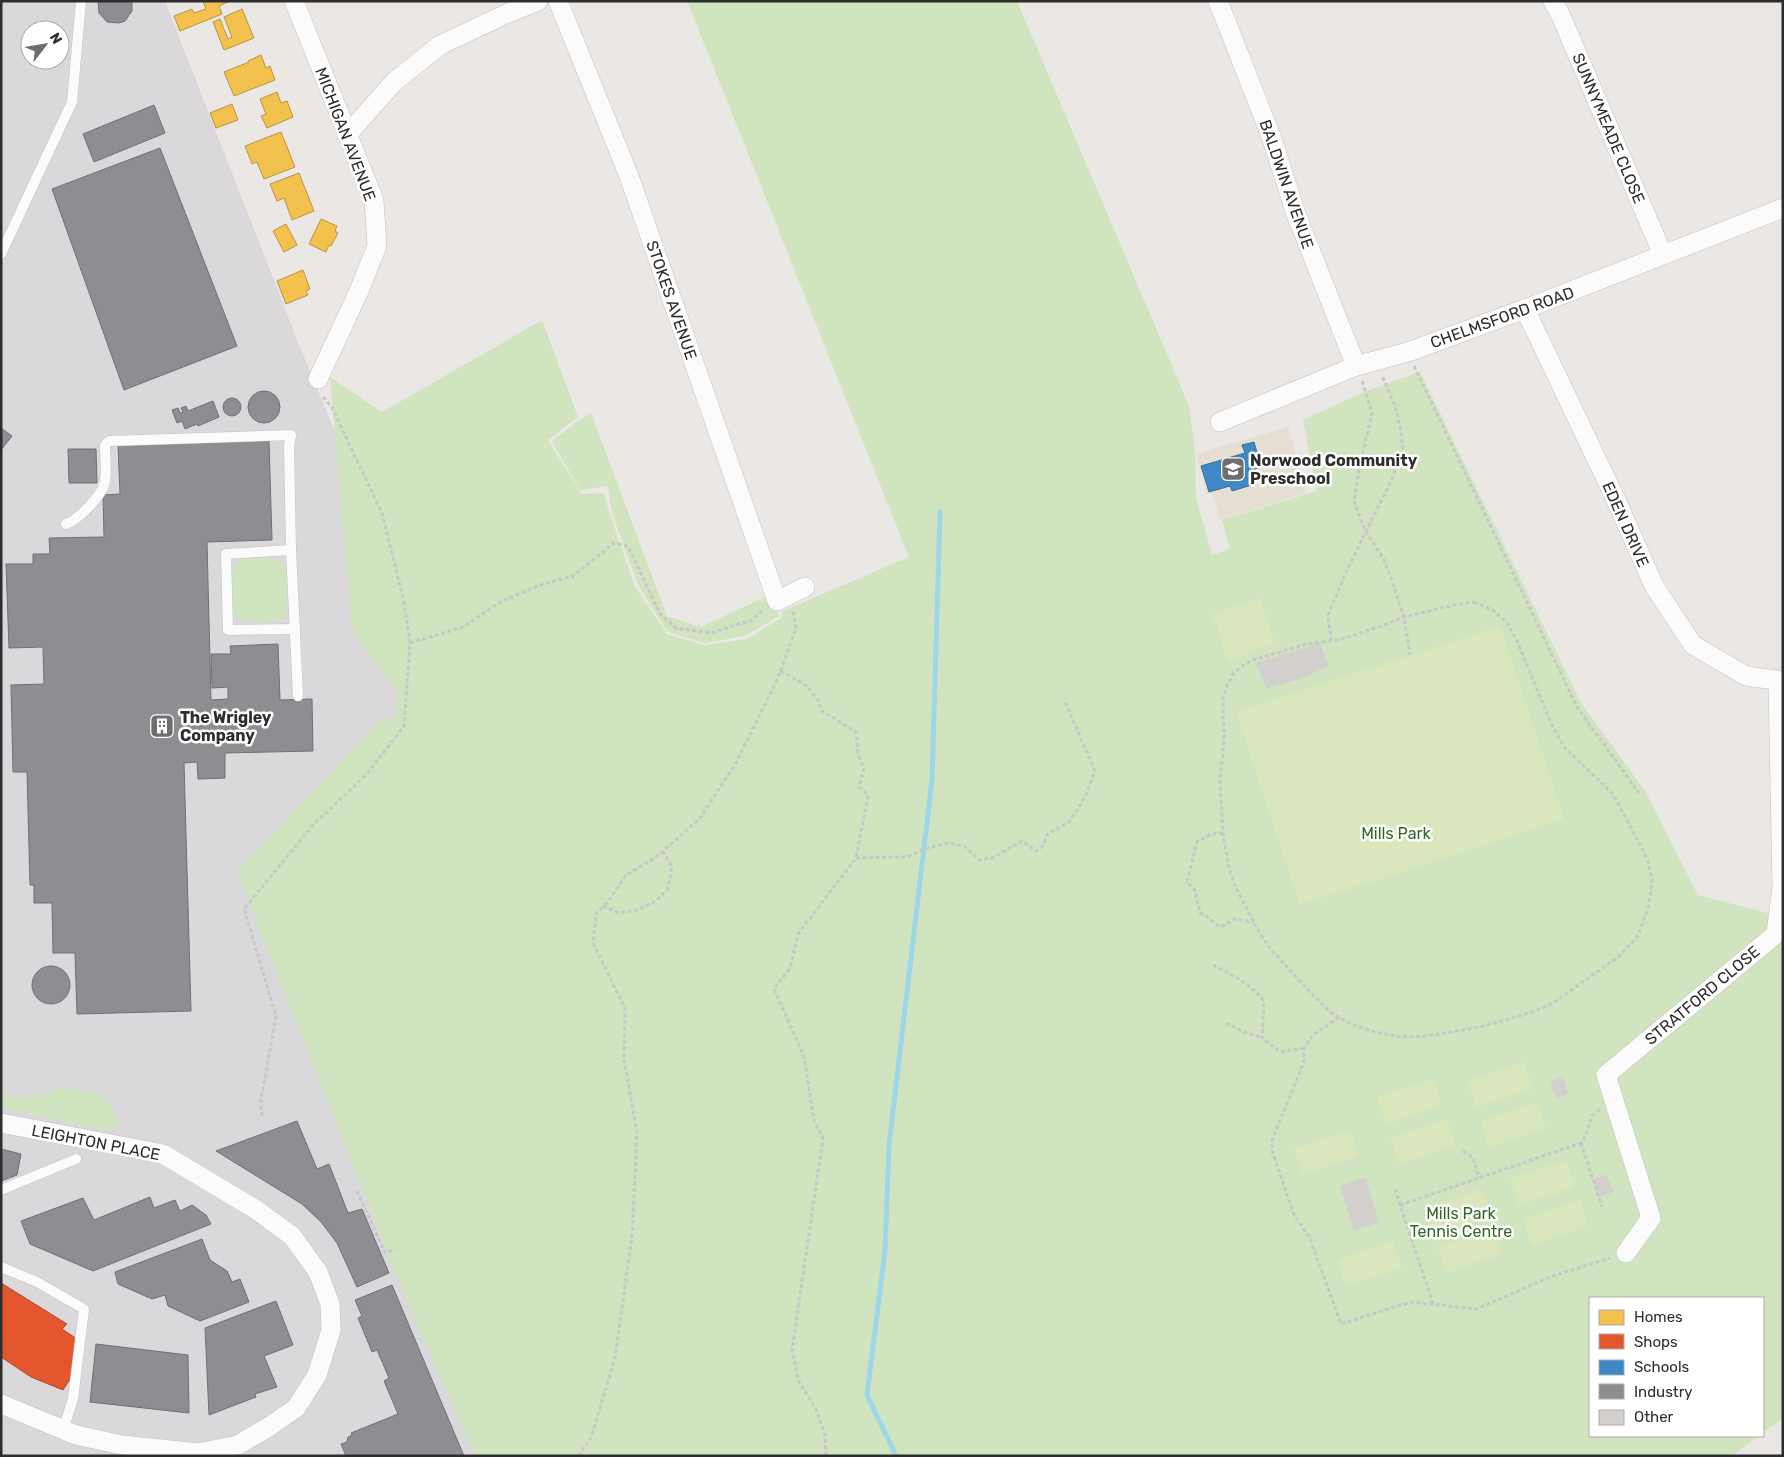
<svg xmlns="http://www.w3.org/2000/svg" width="1784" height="1457" font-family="Rubik,sans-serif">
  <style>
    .industrial { fill: #dbd8db; fill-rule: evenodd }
    .education { fill: #e4ded3 }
    .green { fill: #d0e4bf }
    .pitch { fill: #dae7bd }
    .homes { fill: #f2c14e; stroke: #b79544 }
    .shops { fill: #e4572e; stroke: #ad4a2e }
    .schools { fill: #3f88c5; stroke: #3a6d97 }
    .industry { fill: #8d8d92; stroke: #707074 }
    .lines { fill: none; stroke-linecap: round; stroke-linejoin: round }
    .stream { stroke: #9cd8e8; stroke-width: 5 }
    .building { fill: #d2cfcd; stroke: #d5d3d0 }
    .service-casing { stroke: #c3c2c2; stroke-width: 11 }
    .minor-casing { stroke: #c3c2c2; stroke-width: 20 }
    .path { stroke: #c8c8c8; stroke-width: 3; stroke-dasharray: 4 2.5; stroke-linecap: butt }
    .service { stroke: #fcfbfb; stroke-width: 10 }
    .minor { stroke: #fcfbfb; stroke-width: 19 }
    .labels { text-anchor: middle; stroke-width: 5; stroke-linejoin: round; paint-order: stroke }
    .street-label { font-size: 16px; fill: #2d2d2d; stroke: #fff }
    .poi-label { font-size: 16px; font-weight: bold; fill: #2d2d2d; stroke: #fff; text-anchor: start }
    .park-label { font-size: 16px; fill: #32681f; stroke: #fff }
  </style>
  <rect width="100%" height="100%" fill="#eae7e4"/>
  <!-- industrial -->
  <path class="industrial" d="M1,1H165L300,347L442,690L391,720L478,1456H1ZM30,30H60V60H30Z"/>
  <!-- education -->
  <path class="education" d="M1288,427L1306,493L1220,520L1213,494H1207L1196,454Z"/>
  <!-- green -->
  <g class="green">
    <path d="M687,1H1017L1189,406L1195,452L1196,498L1212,555L1230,549L1222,520L1317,491L1303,420L1366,391L1420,372L1581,703L1645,791L1698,895L1783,917V1418L1763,1433V1298H1590V1436H1759L1732,1456H475L401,1286L237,872L382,718H396L397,694L352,630L330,377L382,412L542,320L578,417L548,440L582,494L604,493L609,512L635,587L667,634L704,645L747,639L781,618L783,611L909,557Z"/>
    <path d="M591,413L667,616L701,627L771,594L779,616L745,636L705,643L668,632L638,585L612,513L608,486L580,490L552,441L575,423Z"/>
    <path d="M245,558C254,558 264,557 273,559C294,565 286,597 286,613L283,618C276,622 246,624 239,619C236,617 234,613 232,609C232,593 227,566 245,558Z"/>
    <path d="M62,1088C74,1090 96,1091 105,1099C112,1105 115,1116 119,1124L112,1130C74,1126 38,1115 1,1107V1093C26,1100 38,1097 62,1088Z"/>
  </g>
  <!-- pitch -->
  <g class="pitch">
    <path d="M1260,598L1275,642L1228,662L1213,614Z"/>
    <path d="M1500,626L1564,819L1300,905L1236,712Z"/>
    <path d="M1524,1062L1533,1089L1476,1107L1468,1081Z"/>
    <path d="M1434,1079L1442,1105L1386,1124L1377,1097Z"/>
    <path d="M1537,1102L1546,1128L1489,1147L1480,1121Z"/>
    <path d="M1447,1119L1455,1145L1399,1164L1390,1138Z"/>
    <path d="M1351,1130L1359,1156L1303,1174L1294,1148Z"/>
    <path d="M1567,1160L1575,1187L1519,1205L1510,1179Z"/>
    <path d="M1481,1189L1490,1216L1433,1234L1425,1208Z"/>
    <path d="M1580,1200L1588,1226L1532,1245L1523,1219Z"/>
    <path d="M1494,1228L1502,1254L1446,1273L1437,1246Z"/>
    <path d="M1393,1241L1402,1268L1346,1286L1337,1260Z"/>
  </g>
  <!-- homes -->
  <g class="homes">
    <path d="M203,1H230L219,6L222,14L180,31L174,16L192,9L194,13L206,9Z"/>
    <path d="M242,9L254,38L224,50L213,22L220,19L228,39L232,37L224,17Z"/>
    <path d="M261,55L266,68L270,66L275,80L234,96L224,72L249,62L248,61Z"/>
    <path d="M277,92L281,103L287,101L293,117L267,128L261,116L266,114L260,99Z"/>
    <path d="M232,104L238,120L216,128L210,113Z"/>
    <path d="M281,132L295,167L264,179L257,162L252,164L245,146Z"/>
    <path d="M299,173L314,211L292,220L284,198L277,201L270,184Z"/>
    <path d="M321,219L337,226L335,231L338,233L331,246L329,245L326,252L309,244Z"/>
    <path d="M286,224L297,245L284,252L273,231Z"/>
    <path d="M303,270L310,289L306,291L308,295L286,304L277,281Z"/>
  </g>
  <!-- shops -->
  <path class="shops" d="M1,1283L67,1324L62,1329L77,1339L74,1373L63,1390L31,1377L1,1357Z"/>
  <!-- schools -->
  <path class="schools" d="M1254,442L1261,467L1251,471L1255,484L1232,491L1230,486L1209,492L1201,466L1245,453L1242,445Z"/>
  <!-- industry -->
  <g class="industry">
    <path d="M98,1H132V11L125,21L119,23L107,22L99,13Z"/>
    <path d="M154,105L165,133L94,162L83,134Z"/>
    <path d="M160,148L237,346L124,390L52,189Z"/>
    <circle cx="264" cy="407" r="16"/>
    <circle cx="232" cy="407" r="9"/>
    <path d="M213,401L219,417L198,426L197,424L185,429L182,421L177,423L172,410L178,408L180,413L183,412L181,408L186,406L188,411Z"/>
    <path d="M1,428L12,436L1,450Z"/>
    <path d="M269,441L272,540L207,542L211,700L228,699V687L212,688L211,654H231L230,646L278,644L280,700L312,699L313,751L225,753V778L198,779L197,762L184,763L191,1011L77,1014L75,953H53L52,903H34V885H30L27,772H13L11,685L44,684L43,647L9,648L6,564H33V554H50L49,538L104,537L103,495L120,494L118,445Z"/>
    <path d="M68,449H96L97,483H69Z"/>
    <circle cx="51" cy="985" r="19"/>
    <path d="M297,1121L317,1169L329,1164L348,1213L362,1209L389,1273L357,1287L337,1243L321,1222L302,1204L216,1151Z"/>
    <path d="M1,1149L21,1154L17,1175L1,1181Z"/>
    <path d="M150,1197L154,1208L175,1200L180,1211L192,1205L206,1215L211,1224L93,1271L30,1244L21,1221L83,1198L94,1220Z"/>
    <path d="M202,1239L210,1260L227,1271L232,1282L240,1279L249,1302L200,1321L168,1306L165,1295L152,1299L118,1284L115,1272Z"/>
    <path d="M392,1285L464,1456H346L341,1444L347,1442L348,1437L352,1435L351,1433L398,1414L384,1381L389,1378L377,1350L372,1352L358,1318L362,1316L355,1300Z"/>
    <path d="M276,1301L293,1345L264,1356L277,1387L255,1394L256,1397L209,1415L205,1328Z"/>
    <path d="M96,1344L188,1355L189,1413L90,1402Z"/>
  </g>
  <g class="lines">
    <!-- stream -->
    <path class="stream" d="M896,1456L867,1395L885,1251L889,1145L932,780L940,512"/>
  </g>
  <!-- building -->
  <g class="building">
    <path d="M1320,643L1328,666L1299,679L1267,688L1256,663Z"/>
    <path d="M1563,1077L1568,1094L1556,1098L1551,1081Z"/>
    <path d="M1607,1175L1613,1192L1599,1196L1593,1179Z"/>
    <path d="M1365,1178L1379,1222L1354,1230L1340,1186Z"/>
  </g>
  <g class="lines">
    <!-- service casing -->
    <g class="service-casing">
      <g id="service">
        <path d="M1,254L72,102L81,1"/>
        <path d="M66,524C78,520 103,495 105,481C107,470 105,457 105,445L109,441L291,435L289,446L291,550L298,696"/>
        <path d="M291,550L226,554L228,630L295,629"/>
        <path d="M1,1190L76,1159"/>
        <path d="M1,1267L37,1282L84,1309L73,1399L63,1430"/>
      </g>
    </g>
    <!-- minor casing -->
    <g class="minor-casing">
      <g id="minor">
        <path d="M294,1L374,200L377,246L359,291L318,379"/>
        <path d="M558,1L629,176L777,601L805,587"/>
        <path d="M1218,1L1271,136L1296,214L1356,366"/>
        <path d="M1553,1L1561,16L1663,255"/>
        <path d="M347,135L394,82L440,45L506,14L538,1"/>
        <path d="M1525,309L1617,502L1654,586L1693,645L1746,676L1783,681"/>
        <path d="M1220,422L1356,366L1408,352L1525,309L1783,208"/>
        <path d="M1,1123L163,1154L255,1209L292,1236L318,1272L330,1304L331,1330L317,1375L296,1408L270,1426L238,1445L198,1453L122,1445L76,1435L1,1404"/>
        <path d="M1626,1253L1651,1218L1606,1075L1776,934L1782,887L1778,682"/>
      </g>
    </g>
    <!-- path -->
    <g class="path">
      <path d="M1414,366L1577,707L1639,793"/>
      <path d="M1362,381L1372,413L1359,470L1354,502L1366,532L1383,558L1390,575L1404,617L1410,655"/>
      <path d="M1474,602L1494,611L1507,623L1517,641L1551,723L1564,747L1612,793L1625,816L1648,861L1652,881L1649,905L1638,936L1618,957L1553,1003L1533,1012L1480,1027L1426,1036L1400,1037L1375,1032L1351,1024L1330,1012L1307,989L1268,946L1258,930L1235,886L1229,868L1223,833L1220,782L1224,740L1223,699L1227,685L1234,673L1242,666L1253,660L1307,644L1338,640L1384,625L1404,617L1454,605Z"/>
      <path d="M1331,641L1328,615L1347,570L1391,481L1403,447L1400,427L1396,408L1382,376"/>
      <path d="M410,643L463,627L502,601L541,585L573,576L614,543L628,546L660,614L676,628L711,633L752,620L763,610"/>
      <path d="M781,671L807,686L818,700L822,711L856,732L858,754L864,769L859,787L868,795L856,858L798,934L790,968L774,989L804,1056L814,1121L823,1138L792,1350L799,1382L815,1407L825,1435L826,1456"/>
      <path d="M1223,833L1211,834L1197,842L1187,882L1195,890L1200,913C1209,916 1212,923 1221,927L1234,919L1254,922"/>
      <path d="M856,858L907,857L924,849L948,843L964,846L979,860L992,858L1022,841L1036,851L1042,847L1048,834L1070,821L1085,797L1095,771L1064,699"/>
      <path d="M603,906L619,913L637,910L656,901L668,889L672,867L663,851"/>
      <path d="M1213,965C1232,974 1250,984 1264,1001L1262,1038L1281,1052L1304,1048"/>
      <path d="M1339,1017L1313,1035L1304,1048V1062L1272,1140V1151L1295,1217L1309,1236L1341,1324L1411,1302L1477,1309L1550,1277L1610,1258"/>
      <path d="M1226,1023L1244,1032L1262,1038"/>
      <path d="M262,1116L261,1100L276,1016L244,909L313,825L366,775L404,726L410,643L404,602L382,513L332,408L322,395"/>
      <path d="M1581,1143L1602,1207"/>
      <path d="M1463,1151L1473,1158L1479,1178"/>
      <path d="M1395,1189L1433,1304"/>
      <path d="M357,1191L385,1253L395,1249"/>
      <path d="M1400,1205L1581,1143L1583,1142L1592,1116L1600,1109"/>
      <path d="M578,1456L591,1438L615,1358L632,1236L637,1132L624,1060L625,1008L593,943L596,914L610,899L625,876L659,855L700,818L736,763L778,678L796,628L793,611"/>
    </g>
    <!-- service -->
    <use href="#service" class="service"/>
    <!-- minor -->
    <use href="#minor" class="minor"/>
  </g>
  <!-- icons -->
  <defs>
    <g id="school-square" transform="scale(1.25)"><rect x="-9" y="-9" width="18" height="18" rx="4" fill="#6f6e6d" stroke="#fff"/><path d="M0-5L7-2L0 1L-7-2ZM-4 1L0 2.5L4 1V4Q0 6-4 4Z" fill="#fff"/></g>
    <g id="building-square" transform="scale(1.25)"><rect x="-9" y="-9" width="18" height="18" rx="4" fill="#6f6e6d" stroke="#fff"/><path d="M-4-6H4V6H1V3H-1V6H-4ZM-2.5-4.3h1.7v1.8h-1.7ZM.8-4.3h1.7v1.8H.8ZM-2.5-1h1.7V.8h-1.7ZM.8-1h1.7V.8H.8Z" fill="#fff"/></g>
  </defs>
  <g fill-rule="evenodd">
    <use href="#school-square" x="1233" y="469"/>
    <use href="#building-square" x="162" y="726"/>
  </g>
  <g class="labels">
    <!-- street labels -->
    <g class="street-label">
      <text transform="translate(1609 128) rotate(67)" y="6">SUNNYMEADE CLOSE</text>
      <text transform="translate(346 134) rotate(69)" y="6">MICHIGAN AVENUE</text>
      <text transform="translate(1287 184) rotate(71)" y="6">BALDWIN AVENUE</text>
      <text transform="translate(672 300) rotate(71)" y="6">STOKES AVENUE</text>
      <text transform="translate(1502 317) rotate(-20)" y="6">CHELMSFORD ROAD</text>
      <text transform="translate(1626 524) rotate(66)" y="6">EDEN DRIVE</text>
      <text transform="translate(1702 995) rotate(-40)" y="6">STRATFORD CLOSE</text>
      <text transform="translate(96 1142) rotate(11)" y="6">LEIGHTON PLACE</text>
    </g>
    <!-- poi labels -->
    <g class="poi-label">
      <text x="1250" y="466">Norwood Community<tspan x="1250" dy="18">Preschool</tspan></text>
      <text x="180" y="723">The Wrigley<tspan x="180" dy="18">Company</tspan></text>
    </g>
    <!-- park labels -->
    <g class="park-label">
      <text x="1396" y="839">Mills Park</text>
      <text x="1461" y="1219">Mills Park<tspan x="1461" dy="18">Tennis Centre</tspan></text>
    </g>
  </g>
  <!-- border -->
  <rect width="1784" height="1457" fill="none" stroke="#2d2d2d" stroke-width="5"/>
  <!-- legend -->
  <rect x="1589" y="1297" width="175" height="140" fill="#ffffff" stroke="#ababab"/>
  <rect x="1599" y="1310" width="25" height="15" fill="#f2c14e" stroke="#ababab"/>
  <text x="1634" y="1322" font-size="15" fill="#2d2d2d">Homes</text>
  <rect x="1599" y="1334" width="25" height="15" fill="#e4572e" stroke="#ababab"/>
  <text x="1634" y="1347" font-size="15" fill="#2d2d2d">Shops</text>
  <rect x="1599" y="1360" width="25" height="15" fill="#3f88c5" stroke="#ababab"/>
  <text x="1634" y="1372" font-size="15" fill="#2d2d2d">Schools</text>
  <rect x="1599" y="1384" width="25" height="15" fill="#8d8d92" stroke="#ababab"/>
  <text x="1634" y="1397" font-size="15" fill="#2d2d2d">Industry</text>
  <rect x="1599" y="1410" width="25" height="15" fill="#d2cfcd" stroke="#ababab"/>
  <text x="1634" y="1422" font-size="15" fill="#2d2d2d">Other</text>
  <!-- north arrow -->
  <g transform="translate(45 45) rotate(59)"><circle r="24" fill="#ffffff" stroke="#ababab"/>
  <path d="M0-4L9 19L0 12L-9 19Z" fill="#6f6e6d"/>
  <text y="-8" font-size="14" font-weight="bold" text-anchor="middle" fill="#2d2d2d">N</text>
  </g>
</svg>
